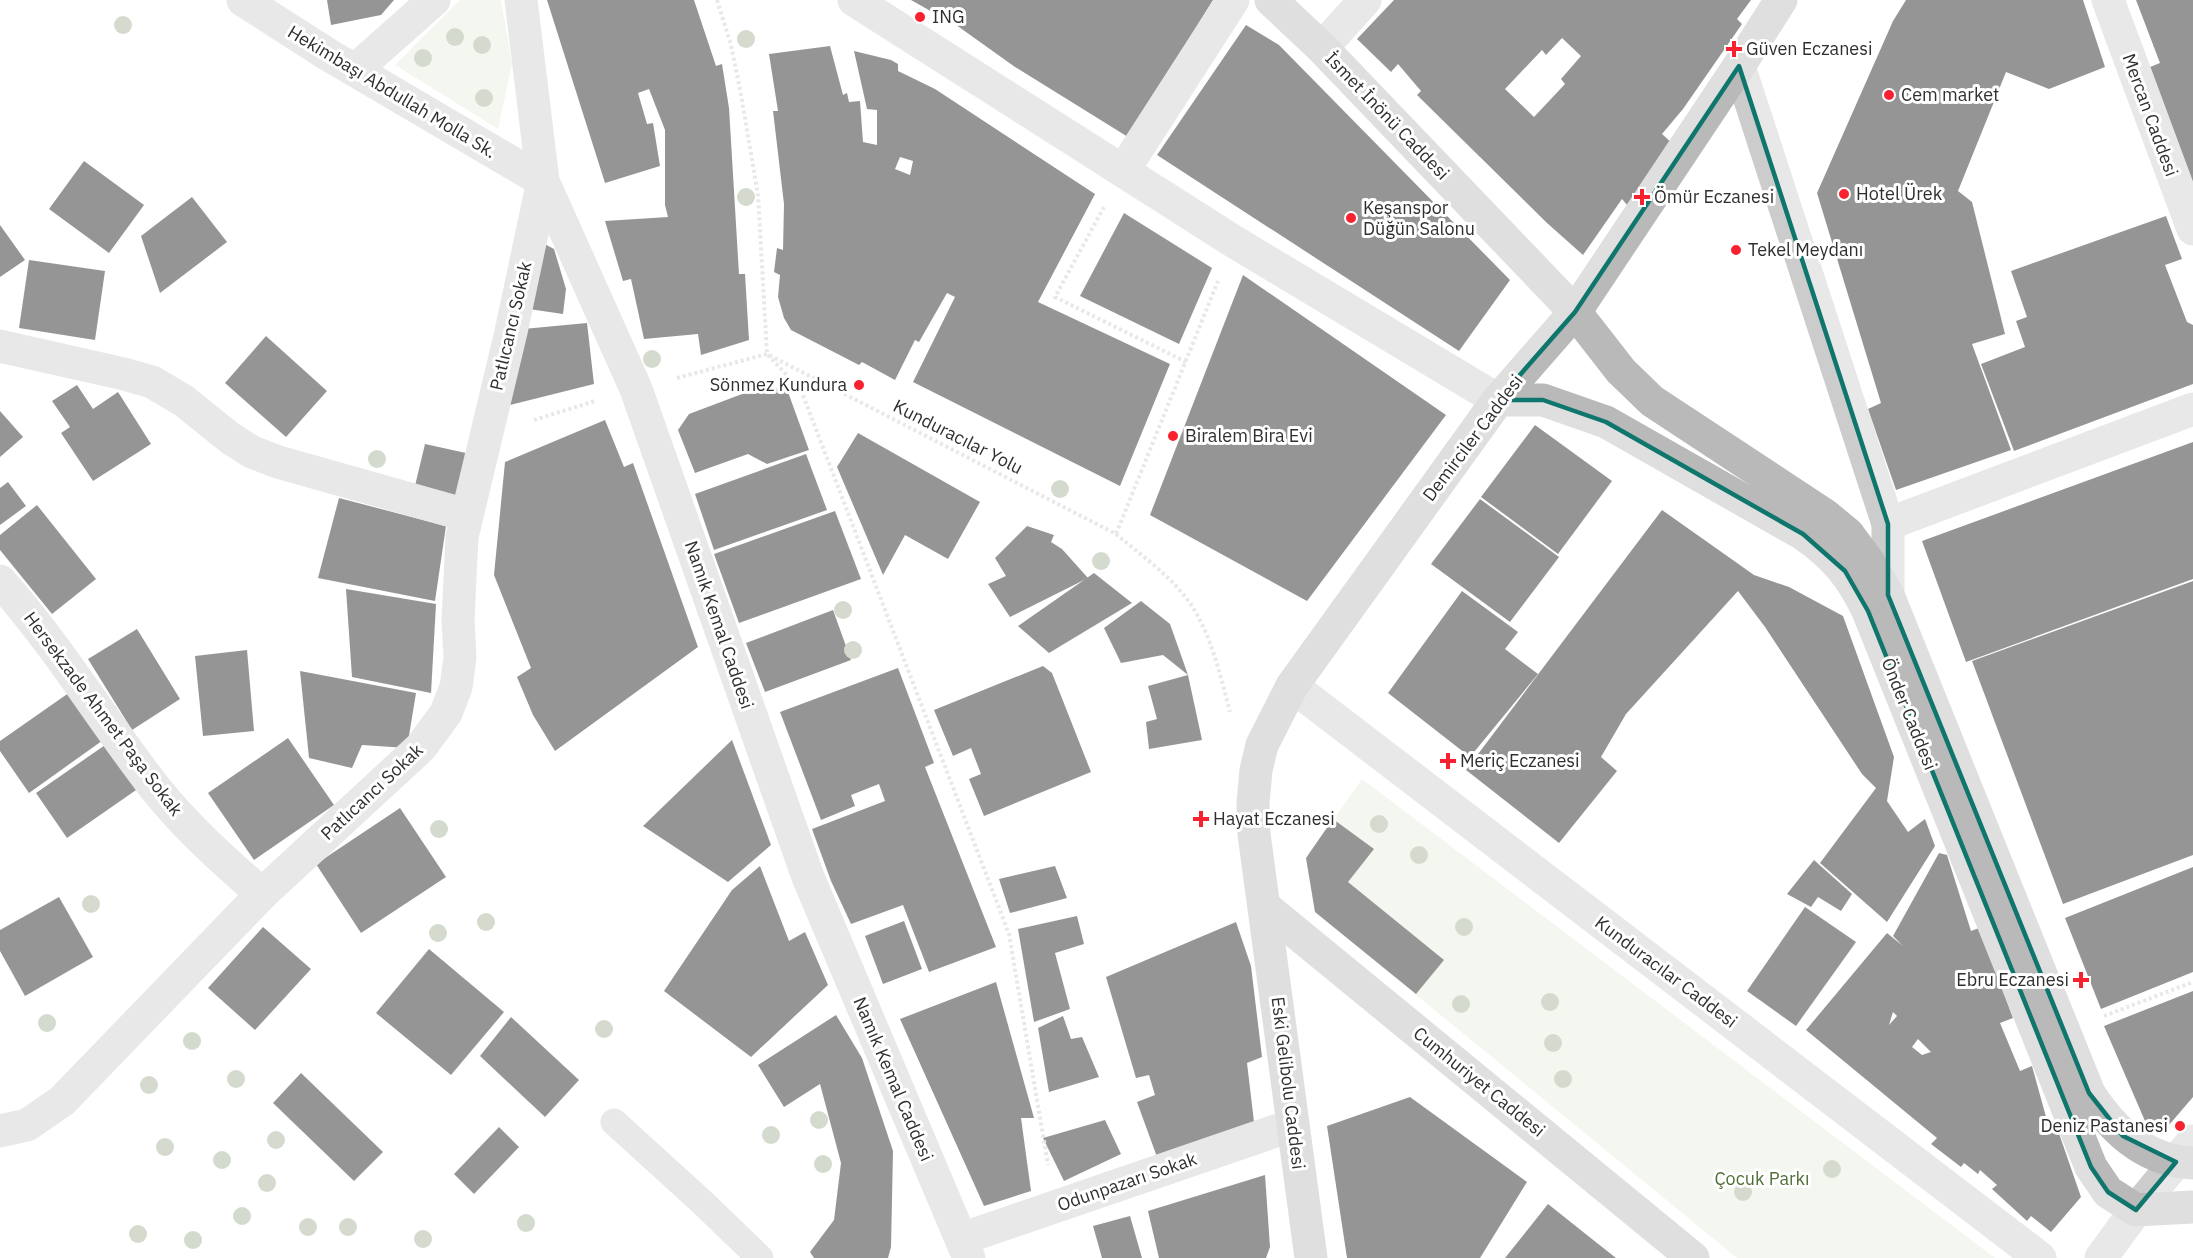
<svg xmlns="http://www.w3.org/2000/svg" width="2193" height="1258" font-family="'IBM Plex Sans',sans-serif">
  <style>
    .green { fill: #e6eedc }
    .building { fill: #161616; fill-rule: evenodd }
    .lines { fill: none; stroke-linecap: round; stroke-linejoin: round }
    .path { stroke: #ccc; stroke-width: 4; stroke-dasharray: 3 3; stroke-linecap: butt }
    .lane { stroke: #ccc; stroke-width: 27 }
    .street { stroke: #ccc; stroke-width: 33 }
    .secondary { stroke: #b9b9b9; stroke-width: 33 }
    .tree { fill: #a0b092 }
    .marked { fill: none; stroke: #0f766e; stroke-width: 4.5; stroke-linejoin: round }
    .poi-dot { fill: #f72130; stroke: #fff; stroke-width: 2 }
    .labels { text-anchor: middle; stroke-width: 6; stroke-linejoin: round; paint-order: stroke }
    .poi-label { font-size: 18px; fill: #2f2f2f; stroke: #fff; text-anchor: start }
    .street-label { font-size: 18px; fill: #2f2f2f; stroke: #fff }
    .park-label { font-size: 18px; fill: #527038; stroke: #fff }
  </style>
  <rect width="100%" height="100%" fill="#fff"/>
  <!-- green -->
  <g class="green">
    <path d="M460,0H501L512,64L498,129L395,65Z"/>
    <path d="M1362,779L1995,1258H1737L1315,912L1306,858Z"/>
  </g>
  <!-- building -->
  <g class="building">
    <path d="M327,0H394L381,15L331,25Z"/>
    <path d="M547,0H694L716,66L722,64L729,108L739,274H745L749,340L701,355L698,334L644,339L631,279L623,281L605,221L668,217L665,205V130L649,89L638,93L647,124L653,123L660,166L605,183Z"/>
    <path d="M911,0H1213L1128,137L1015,67L959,27Z"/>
    <path d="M1394,0H1751L1737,19L1742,24L1683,109L1662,134L1674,145L1628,206L1622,199L1583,255L1547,223L1417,95L1421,91L1398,64L1391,72L1357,39ZM1562,38L1581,56L1561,79L1565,84L1534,117L1505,89L1542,50L1546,55Z"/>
    <path d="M1906,0H2083L2105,67L2049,89L2006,72L1958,191L1972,202L2005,334L1972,344L2011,450L1896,490L1868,409L1881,403L1817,193L1893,21Z"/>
    <path d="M2136,0H2193V183L2150,67L2160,63Z"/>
    <path d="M1246,25L1279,45L1510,280L1459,351L1157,155Z"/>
    <path d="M830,46L843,95L847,93L849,102L860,101L863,142L877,145V110L867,109L854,51L891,60L898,64V71L935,89L1095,194L1038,302L1170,364L1120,486L913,382L955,297L947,293L919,342L915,340L895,380L862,362L859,365L791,330L784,318L778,297L780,275L774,272L777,248L783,250L784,204L773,111H778L769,54ZM900,157L913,161L910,175L895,169Z"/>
    <path d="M84,161L144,205L109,253L49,209Z"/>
    <path d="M192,197L227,242L160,293L141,236Z"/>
    <path d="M1124,213L1212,268L1179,344L1080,296Z"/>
    <path d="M2166,216L2182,259L2165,265L2187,322L2193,325V384L2014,451L1981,364L2025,347L2016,321L2027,317L2011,271Z"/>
    <path d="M0,225L25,260L0,277Z"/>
    <path d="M537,240L554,249L566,289L563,314L522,308Z"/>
    <path d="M29,260L105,271L95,340L19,328Z"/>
    <path d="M1243,275L1446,415L1307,601L1150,515Z"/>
    <path d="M587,323L594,384L510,405L523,329Z"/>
    <path d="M266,336L327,391L286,437L225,383Z"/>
    <path d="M77,385L93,409L118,392L151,444L93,481L61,433L70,427L52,401Z"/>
    <path d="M766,385L788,392L809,450L767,464L748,454L695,473L678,430L689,414Z"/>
    <path d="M0,411L23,437L0,457Z"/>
    <path d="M605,420L624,467L633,463L698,647L555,751L533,715L517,677L531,668L494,575L505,462Z"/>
    <path d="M1535,425L1612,481L1558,554L1481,497Z"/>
    <path d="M858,433L980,502L948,559L905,535L883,575L837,467Z"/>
    <path d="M2193,442V579L1966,662L1922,541Z"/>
    <path d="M425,444L466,453L455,500L414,490Z"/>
    <path d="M806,454L827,510L714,550L695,494Z"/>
    <path d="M8,482L26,506L0,525V488Z"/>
    <path d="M339,498L446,526L435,601L318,578Z"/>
    <path d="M1480,499L1559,557L1510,622L1431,564Z"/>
    <path d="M37,505L96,579L52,614L0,550V535Z"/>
    <path d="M1662,510L1754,575L1789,587L1843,616L1894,757L1887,801L1908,832L1925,819L1935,846L1887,922L1820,863L1876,788L1862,774L1765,627L1738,591L1626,714L1601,757L1617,771L1559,843L1466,770Z"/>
    <path d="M835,511L861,579L739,623L714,554Z"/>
    <path d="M1027,526L1054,535L1051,542L1062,549L1088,578L1010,617L988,584L1006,576L995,558Z"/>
    <path d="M1094,573L1132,603L1049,653L1018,626Z"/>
    <path d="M2193,581V855L2063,904L1972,661Z"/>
    <path d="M346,589L436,604L431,693L352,677Z"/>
    <path d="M1462,591L1518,632L1505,649L1538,674L1470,757L1388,693Z"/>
    <path d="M1141,601L1170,624L1188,675L1202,740L1149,749L1146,722L1157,719L1148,686L1188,675L1163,655L1121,663L1104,628Z"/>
    <path d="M833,610L851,660L765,692L746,643Z"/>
    <path d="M137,629L180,699L132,730L88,659Z"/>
    <path d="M247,650L254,731L203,736L195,656Z"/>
    <path d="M1043,666L1052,673L1091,772L984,816L969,779L981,774L971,748L953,756L934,710Z"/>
    <path d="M898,668L934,763L925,767L996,947L929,972L903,905L851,924L831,881L812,829L885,801L879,784L851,795L855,806L821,820L780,712Z"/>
    <path d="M300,671L416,693L407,748L362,745L352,768L309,758Z"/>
    <path d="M73,690L106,738L29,793L0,751V741Z"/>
    <path d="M288,738L334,805L254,860L208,793Z"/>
    <path d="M732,740L771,845L728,882L643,826Z"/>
    <path d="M108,743L139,788L67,838L36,793Z"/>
    <path d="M400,808L446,877L361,933L316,864Z"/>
    <path d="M1333,819L1374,849L1348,882L1444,960L1416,994L1315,912L1306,858Z"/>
    <path d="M1939,853L1947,855L1971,931L1979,928L2013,1018L2000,1023L2020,1071L2032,1066L2048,1124L2055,1122L2081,1197L2051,1232L2031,1216L2027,1221L1992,1189L1997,1185L1980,1170L1978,1174L1964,1163L1961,1167L1931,1144L1937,1138L1806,1030L1887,933L1903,946L1893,936ZM1893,1012L1897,1016L1889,1025ZM1918,1039L1931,1052L1922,1055L1912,1047Z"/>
    <path d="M1814,860L1852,894L1841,911L1818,897L1811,907L1787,894Z"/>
    <path d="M760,866L789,941L805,932L828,985L751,1057L664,991L732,890Z"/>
    <path d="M1055,866L1067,898L1010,913L999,879Z"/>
    <path d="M2193,867V972L2101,1009L2065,918Z"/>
    <path d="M59,897L93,957L25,996L0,951V930Z"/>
    <path d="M1805,907L1856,942L1796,1026L1747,991Z"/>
    <path d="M1077,916L1084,944L1055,953L1070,1009L1034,1022L1018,929Z"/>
    <path d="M904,921L922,969L883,984L865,936Z"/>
    <path d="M1236,922L1251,966L1262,1057L1247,1063L1254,1122L1157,1157L1137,1102L1155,1095L1149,1075L1136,1078L1106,977Z"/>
    <path d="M263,927L311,969L255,1030L208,988Z"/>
    <path d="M429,949L504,1012L451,1075L376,1013Z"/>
    <path d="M996,982L1034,1118H1021L1031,1191L984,1206L900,1019Z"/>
    <path d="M2193,991V1097L2163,1132L2148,1128L2104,1026Z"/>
    <path d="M836,1015L862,1058L893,1151L891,1247L888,1258H814L810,1252L834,1220L841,1163L820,1084L784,1107L758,1065Z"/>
    <path d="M1063,1016L1071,1039L1082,1037L1099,1077L1049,1092L1038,1028Z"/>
    <path d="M511,1017L579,1080L545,1117L480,1056Z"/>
    <path d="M301,1073L383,1152L354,1181L273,1103Z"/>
    <path d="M1410,1097L1527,1182L1480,1258H1347L1327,1126Z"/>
    <path d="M1105,1120L1121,1154L1064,1181L1043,1138Z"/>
    <path d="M499,1127L519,1147L474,1194L454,1174Z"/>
    <path d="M1265,1175L1270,1247L1266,1258H1159L1148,1211Z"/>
    <path d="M1548,1204L1597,1243L1616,1258H1505Z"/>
    <path d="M1130,1216L1142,1258H1102L1093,1226Z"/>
  </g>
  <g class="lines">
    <!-- path -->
    <g class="path">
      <path d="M717,0L731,45L740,89L758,195L767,354L801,390L1009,934L1048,1165"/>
      <path d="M1104,207L1055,297L1186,362"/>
      <path d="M677,378L767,354L1116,534L1218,281"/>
      <path d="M534,420L595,401"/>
      <path d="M1116,534C1143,557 1177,580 1195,611C1213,642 1221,678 1230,712"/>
      <path d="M2104,1016L2193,982"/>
    </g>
    <!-- lane -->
    <path class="lane" d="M614,1122L702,1202L760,1258"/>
    <!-- street -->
    <g class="street">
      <path d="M521,0L543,181L636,389L808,877L969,1258"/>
      <path d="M854,0L1233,241L1498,400"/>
      <path d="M2108,0L2193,229"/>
      <path d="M1322,48L1365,0"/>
      <path d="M1739,66L1888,524V595"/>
      <path d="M355,70L434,0"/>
      <path d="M1123,171L1233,0"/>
      <path d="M0,346L124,374L152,382L184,401L230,438L252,452L278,462L466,515"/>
      <path d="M1888,524L2193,409"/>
      <path d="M0,581C58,646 102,720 155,788C187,828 224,861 262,894"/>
      <path d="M1292,686L2040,1258"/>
      <path d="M0,1131L27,1125L62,1101L262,894L421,747L446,713L456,687L460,658L458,620L462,537L511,332L543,181L327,54L243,0"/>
      <path d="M961,1239L1293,1125"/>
      <path d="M2101,1258L2136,1210L2193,1141"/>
    </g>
    <!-- secondary -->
    <g class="secondary">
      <path d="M1271,0L1322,48L1575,312L1621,371L1652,401L1825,515L1848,534L1870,564L1888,595L2089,1093C2113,1131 2146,1161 2193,1163"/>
      <path d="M1498,400H1543L1606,422L1803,534C1834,555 1852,577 1868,611L2091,1167L2108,1192L2136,1210L2193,1207"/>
      <path d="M1265,907L1693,1258"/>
      <path d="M1311,1258L1254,834L1253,803L1256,770L1262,745L1292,686L1498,400L1575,312L1739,66L1781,0"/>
    </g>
  </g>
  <!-- trees -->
  <g class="tree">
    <circle cx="123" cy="25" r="9"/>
    <circle cx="455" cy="37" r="9"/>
    <circle cx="746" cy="39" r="9"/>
    <circle cx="482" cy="45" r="9"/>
    <circle cx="423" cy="58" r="9"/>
    <circle cx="484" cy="98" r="9"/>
    <circle cx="746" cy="197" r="9"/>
    <circle cx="652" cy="359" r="9"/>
    <circle cx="377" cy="459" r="9"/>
    <circle cx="1060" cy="489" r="9"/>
    <circle cx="1101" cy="561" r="9"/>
    <circle cx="843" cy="610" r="9"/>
    <circle cx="853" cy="650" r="9"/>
    <circle cx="1379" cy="824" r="9"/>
    <circle cx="439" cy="829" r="9"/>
    <circle cx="1419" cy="855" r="9"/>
    <circle cx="91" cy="904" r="9"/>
    <circle cx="486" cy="922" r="9"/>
    <circle cx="1464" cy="927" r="9"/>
    <circle cx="438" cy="933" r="9"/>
    <circle cx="1550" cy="1002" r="9"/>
    <circle cx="1461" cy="1004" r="9"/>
    <circle cx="47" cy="1023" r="9"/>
    <circle cx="604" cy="1029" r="9"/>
    <circle cx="192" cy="1041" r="9"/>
    <circle cx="1553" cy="1043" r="9"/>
    <circle cx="236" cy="1079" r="9"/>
    <circle cx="1563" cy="1079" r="9"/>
    <circle cx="149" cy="1085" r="9"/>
    <circle cx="819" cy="1120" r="9"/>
    <circle cx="771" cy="1135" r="9"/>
    <circle cx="276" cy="1140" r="9"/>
    <circle cx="165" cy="1147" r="9"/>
    <circle cx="222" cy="1160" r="9"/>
    <circle cx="823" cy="1164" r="9"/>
    <circle cx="1832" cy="1169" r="9"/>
    <circle cx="267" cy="1183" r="9"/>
    <circle cx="1743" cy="1192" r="9"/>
    <circle cx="242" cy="1216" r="9"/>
    <circle cx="526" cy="1223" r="9"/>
    <circle cx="308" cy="1227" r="9"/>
    <circle cx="348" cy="1227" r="9"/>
    <circle cx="138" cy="1234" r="9"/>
    <circle cx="423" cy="1239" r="9"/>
    <circle cx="193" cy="1240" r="9"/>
  </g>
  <!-- marked area -->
  <path d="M0 0H2193V1258H0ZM1739,66L1888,524V595L2089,1093L2123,1136L2176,1162L2136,1210L2108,1192L2091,1167L1868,611L1845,571L1803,534L1606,422L1543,400H1498L1575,312Z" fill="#fff" fill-opacity=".55" fill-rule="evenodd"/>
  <path class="marked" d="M1739,66L1888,524V595L2089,1093L2123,1136L2176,1162L2136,1210L2108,1192L2091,1167L1868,611L1845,571L1803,534L1606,422L1543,400H1498L1575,312Z"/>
  <!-- markers -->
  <g class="poi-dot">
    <circle cx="920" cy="17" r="6"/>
    <path d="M1731 40h6v6h6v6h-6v6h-6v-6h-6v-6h6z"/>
    <circle cx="1889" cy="95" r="6"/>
    <circle cx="1844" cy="194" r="6"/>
    <path d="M1639 188h6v6h6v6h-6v6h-6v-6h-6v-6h6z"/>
    <circle cx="1351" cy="218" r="6"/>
    <circle cx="1736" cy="250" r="6"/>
    <circle cx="859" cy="385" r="6"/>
    <circle cx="1173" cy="436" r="6"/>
    <path d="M1445 752h6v6h6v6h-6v6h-6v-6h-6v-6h6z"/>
    <path d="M1198 810h6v6h6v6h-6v6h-6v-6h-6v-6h6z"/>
    <path d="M2078 971h6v6h6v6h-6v6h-6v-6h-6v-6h6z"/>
    <circle cx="2180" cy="1126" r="6"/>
  </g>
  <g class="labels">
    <!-- poi labels -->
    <g class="poi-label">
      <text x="932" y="23">ING</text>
      <text x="1746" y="55">Güven Eczanesi</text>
      <text x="1901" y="101">Cem market</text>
      <text x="1856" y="200">Hotel Ürek</text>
      <text x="1654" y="203">Ömür Eczanesi</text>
      <text x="1363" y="214">Keşanspor<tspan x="1363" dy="21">Düğün Salonu</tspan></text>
      <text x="1748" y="256">Tekel Meydanı</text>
      <text x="847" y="391" text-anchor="end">Sönmez Kundura</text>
      <text x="1185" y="442">Biralem Bira Evi</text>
      <text x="1460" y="767">Meriç Eczanesi</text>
      <text x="1213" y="825">Hayat Eczanesi</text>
      <text x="2069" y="986" text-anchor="end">Ebru Eczanesi</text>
      <text x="2168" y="1132" text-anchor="end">Deniz Pastanesi</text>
    </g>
    <!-- street labels -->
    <g class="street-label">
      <text transform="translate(392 92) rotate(31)" y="6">Hekimbaşı Abdullah Molla Sk.</text>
      <text transform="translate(2150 115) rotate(70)" y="6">Mercan Caddesi</text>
      <text transform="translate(1387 116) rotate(46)" y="6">İsmet İnönü Caddesi</text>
      <text transform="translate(511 326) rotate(-77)" y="6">Patlıcancı Sokak</text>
      <text transform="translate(958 437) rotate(27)" y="6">Kunduracılar Yolu</text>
      <text transform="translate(1473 438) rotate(-53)" y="6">Demirciler Caddesi</text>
      <text transform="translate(719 625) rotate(71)" y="6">Namık Kemal Caddesi</text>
      <text transform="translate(103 714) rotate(53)" y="6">Hersekzade Ahmet Paşa Sokak</text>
      <text transform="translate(1909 714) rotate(68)" y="6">Önder Caddesi</text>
      <text transform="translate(372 792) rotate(-43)" y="6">Patlıcancı Sokak</text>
      <text transform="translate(1666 972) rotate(37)" y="6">Kunduracılar Caddesi</text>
      <text transform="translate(893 1079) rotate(67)" y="6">Namık Kemal Caddesi</text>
      <text transform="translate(1479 1082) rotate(39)" y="6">Cumhuriyet Caddesi</text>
      <text transform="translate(1288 1083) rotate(83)" y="6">Eski Gelibolu Caddesi</text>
      <text transform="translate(1127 1182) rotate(-19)" y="6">Odunpazarı Sokak</text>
    </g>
    <!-- park labels -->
    <g class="park-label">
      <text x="1762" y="1185">Çocuk Parkı</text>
    </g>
  </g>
</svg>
